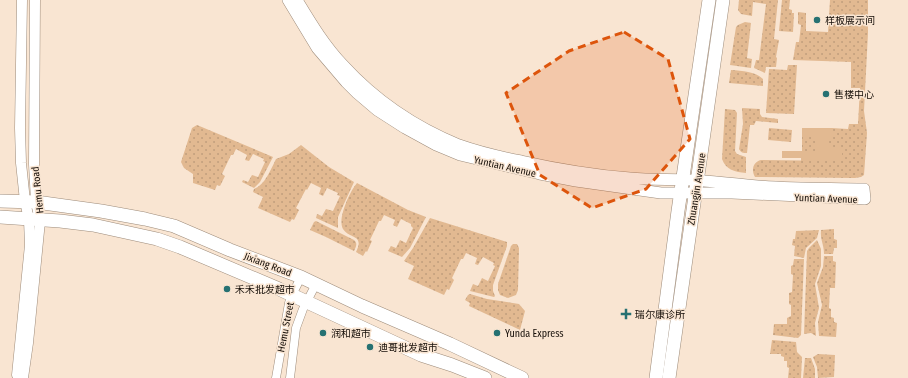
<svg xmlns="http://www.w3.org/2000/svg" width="908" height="378" font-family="'Fira Sans Condensed','Noto Sans SC',sans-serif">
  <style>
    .grass { fill: url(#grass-dots) }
    .park { fill: #e2b991 }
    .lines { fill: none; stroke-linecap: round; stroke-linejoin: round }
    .minor-casing { stroke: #9d8b7a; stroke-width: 9 }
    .tertiary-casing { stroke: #9d8b7a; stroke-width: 11 }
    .secondary-casing { stroke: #9d8b7a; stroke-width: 12 }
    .primary-casing { stroke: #9d8b7a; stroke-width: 14 }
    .minor { stroke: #fff; stroke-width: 8 }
    .tertiary { stroke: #fff; stroke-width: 10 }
    .secondary { stroke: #fff; stroke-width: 11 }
    .primary { stroke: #fff; stroke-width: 13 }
    .marked { fill: #dd550c; fill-opacity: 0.2; stroke: #dd550c; stroke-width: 3; stroke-dasharray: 8 5; stroke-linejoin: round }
    .poi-dot { fill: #267172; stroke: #f9e5d2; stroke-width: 1.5 }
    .labels { text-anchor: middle; stroke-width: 3; stroke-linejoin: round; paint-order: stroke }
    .poi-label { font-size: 10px; fill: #140d07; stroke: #f9e5d2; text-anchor: start }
    .street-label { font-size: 10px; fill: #140d07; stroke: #f9e5d2 }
  </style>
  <defs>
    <pattern id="grass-dots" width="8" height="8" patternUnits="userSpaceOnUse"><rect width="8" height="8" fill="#e2b991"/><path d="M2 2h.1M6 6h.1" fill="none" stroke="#c19e7c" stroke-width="1.8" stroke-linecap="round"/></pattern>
  </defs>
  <rect width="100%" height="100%" fill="#f9e5d2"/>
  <!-- grass -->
  <g class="grass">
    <path d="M739,0H778L774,39L779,40L776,57L777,58L776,67H766L765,73L754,68L756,60H759L766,4L753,2L752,16L741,14L738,10Z"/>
    <path d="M782,0H790L789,9L792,10V13H794L793,32L779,31Z"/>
    <path d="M830,0H868V33L864,111L867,133L864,175L861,177L855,178L755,177C751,170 753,162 761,160L842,161L828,147V139H832V128L848,129L849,124H858L860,88H851V62L793,60L796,42H799L801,25L798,24V12L806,13V31L828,32Z"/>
    <path d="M745,22L751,23L747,58L752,59L751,68L730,65L736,27L738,25Z"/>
    <path d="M788,65H797L794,114L766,113L769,69L787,70Z"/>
    <path d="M731,70C743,71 754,71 763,79V86L729,83Z"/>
    <path d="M742,108L760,109V114L762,117L778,119V123L756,121L754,125H750L747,153C743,153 741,153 739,149L743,124Z"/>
    <path d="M725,109L735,110L737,113L735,151L737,154L746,157V173C735,172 726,170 722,159Z"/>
    <path d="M197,125L273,157L260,182L254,188L242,182L243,180L248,182L252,175L258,177L265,162L263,161L264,159L253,154L249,161L245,160L247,155L236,149L233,155H231L222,174L225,176L220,186L217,185L215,190L193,183V174L184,168L181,162L192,128Z"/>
    <path d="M769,128L792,130L791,142L768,140Z"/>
    <rect x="802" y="136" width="14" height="15"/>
    <path d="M301,145L329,167L354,182L338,217V228L316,218L317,214L322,216L326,209L333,211L340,196L337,195L338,193L327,188L323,196L319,194L321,188L311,183L307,190L306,189L296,208L299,210L294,220L292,219L290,222L258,208L263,197L253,192L254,189C265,185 271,169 276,159L289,154Z"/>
    <path d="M357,183L408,210L426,217L410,248L402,257L388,251L391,246L396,248L400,240L406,243L413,228L411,226V224L401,219L397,227L393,225L395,220L384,215L381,221H379L370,240L372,241L367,252L366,251L363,256L356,252C365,234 349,239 343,229C337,219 350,191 357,183Z"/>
    <path d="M430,218L507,242V246L493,285V291L495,296L494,297L470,291L473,284L478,286L482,278L488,281L495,266L493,265L494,263L483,257L478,265L475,264L477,258L466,253L463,259H461L452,278L454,280L449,290L447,289L444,295L408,279L414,266L404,261L413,248Z"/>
    <path d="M316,221L354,240C358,243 356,247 354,251L326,237L310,230L314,222Z"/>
    <path d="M834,229V239L837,240V248H834L833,254H824C824,244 820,240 821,230Z"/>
    <path d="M819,230L817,238L806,248L804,258L794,256L795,246L792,245L793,239H795L796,231Z"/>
    <path d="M817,240L821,249V266L815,284L819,308L815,323L816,336L811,333L804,334L807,251L809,248Z"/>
    <path d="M513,244H517L519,248L518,290L516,295L508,298L500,295L498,290V284L511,246Z"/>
    <path d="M824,256H833V261L836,262L835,288H830L829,308L831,309V317L834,318V322L837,323L836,337L819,336L818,322L822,305L817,283L823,267Z"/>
    <path d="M794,259H804L801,335L798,338L773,335L774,324H787V318L791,316V305L789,304V293L792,292L793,275L791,274V266L793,265Z"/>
    <path d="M470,294L487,299L519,304L525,311L520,330L469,306L470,303L465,300L468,295Z"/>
    <path d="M772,340L796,342L797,352L802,357L801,378H788L789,368L787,367V361H784V357L781,356V354H770Z"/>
    <path d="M818,354L835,355L834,377L818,378L817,367L813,357Z"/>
    <path d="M805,358H811L815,369V378H803Z"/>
  </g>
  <!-- park -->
  <path class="park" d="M802,128H832V139H828V147H842V161H801V158H782V151H816V136H802Z"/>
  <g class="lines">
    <!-- minor casing -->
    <g class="minor-casing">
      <g id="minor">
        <path d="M276,378L289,303L292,295L301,277"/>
        <path d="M290,378L296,328L303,309L316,284"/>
      </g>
    </g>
    <!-- tertiary casing -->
    <g class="tertiary-casing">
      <g id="tertiary">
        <path d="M17,375L30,245L29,220L25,201L21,163L20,128L22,0"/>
        <path d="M23,378L28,343L40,221L36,202L34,164L35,0"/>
      </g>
    </g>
    <!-- secondary casing -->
    <g class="secondary-casing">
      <path id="secondary" d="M288,0L317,48L346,82L357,93L377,110L405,128L436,145L460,155L540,174L576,181L661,193H732L865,199L864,189C826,188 785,189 747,185C728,183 709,181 690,180C670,179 650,180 630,178C593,175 557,169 521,161C500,157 479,152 459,145C415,127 375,100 343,65C324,45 311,23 297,0"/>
    </g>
    <!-- primary casing -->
    <g class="primary-casing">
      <g id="primary">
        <path d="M0,201L36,202L101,211L145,219L174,226L230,250L301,277L362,306L450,344L522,378"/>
        <path d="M0,217L60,221L93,225L157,239L180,247L279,289L421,355L452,365L485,378"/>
        <path d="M656,378L678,211L709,0"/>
        <path d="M669,378L723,0"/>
      </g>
    </g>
    <!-- minor -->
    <use href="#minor" class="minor"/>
    <!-- tertiary -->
    <use href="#tertiary" class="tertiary"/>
    <!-- secondary -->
    <use href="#secondary" class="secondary"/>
    <!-- primary -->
    <use href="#primary" class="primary"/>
  </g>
  <!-- marked area -->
  <path class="marked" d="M624,32L668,59L690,139L646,189L592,208L540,175L506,93L569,51Z"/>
  <!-- markers -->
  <g class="poi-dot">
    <circle cx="817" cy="20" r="4"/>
    <circle cx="826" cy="94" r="4"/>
    <circle cx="227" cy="289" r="4"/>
    <path d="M624 308h4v4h4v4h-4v4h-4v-4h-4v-4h4z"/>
    <circle cx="323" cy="333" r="4"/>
    <circle cx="497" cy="333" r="4"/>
    <circle cx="370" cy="347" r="4"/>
  </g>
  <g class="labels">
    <!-- poi labels -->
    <g class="poi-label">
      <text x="825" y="24">样板展示间</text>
      <text x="834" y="98">售楼中心</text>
      <text x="235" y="293">禾禾批发超市</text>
      <text x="635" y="318">瑞尔康诊所</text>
      <text x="331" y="337">润和超市</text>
      <text x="505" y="337">Yunda Express</text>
      <text x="378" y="351">迪哥批发超市</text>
    </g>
    <!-- street labels -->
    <g class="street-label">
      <text transform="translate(505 166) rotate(13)" y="4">Yuntian Avenue</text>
      <text transform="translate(696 189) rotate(-81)" y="4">Zhuangjin Avenue</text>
      <text transform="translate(37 190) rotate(-96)" y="4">Hemu Road</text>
      <text transform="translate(826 198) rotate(2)" y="4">Yuntian Avenue</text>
      <text transform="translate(268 264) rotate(21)" y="4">Jixiang Road</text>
      <text transform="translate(285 327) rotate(-79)" y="4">Hemu Street</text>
    </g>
  </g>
</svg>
